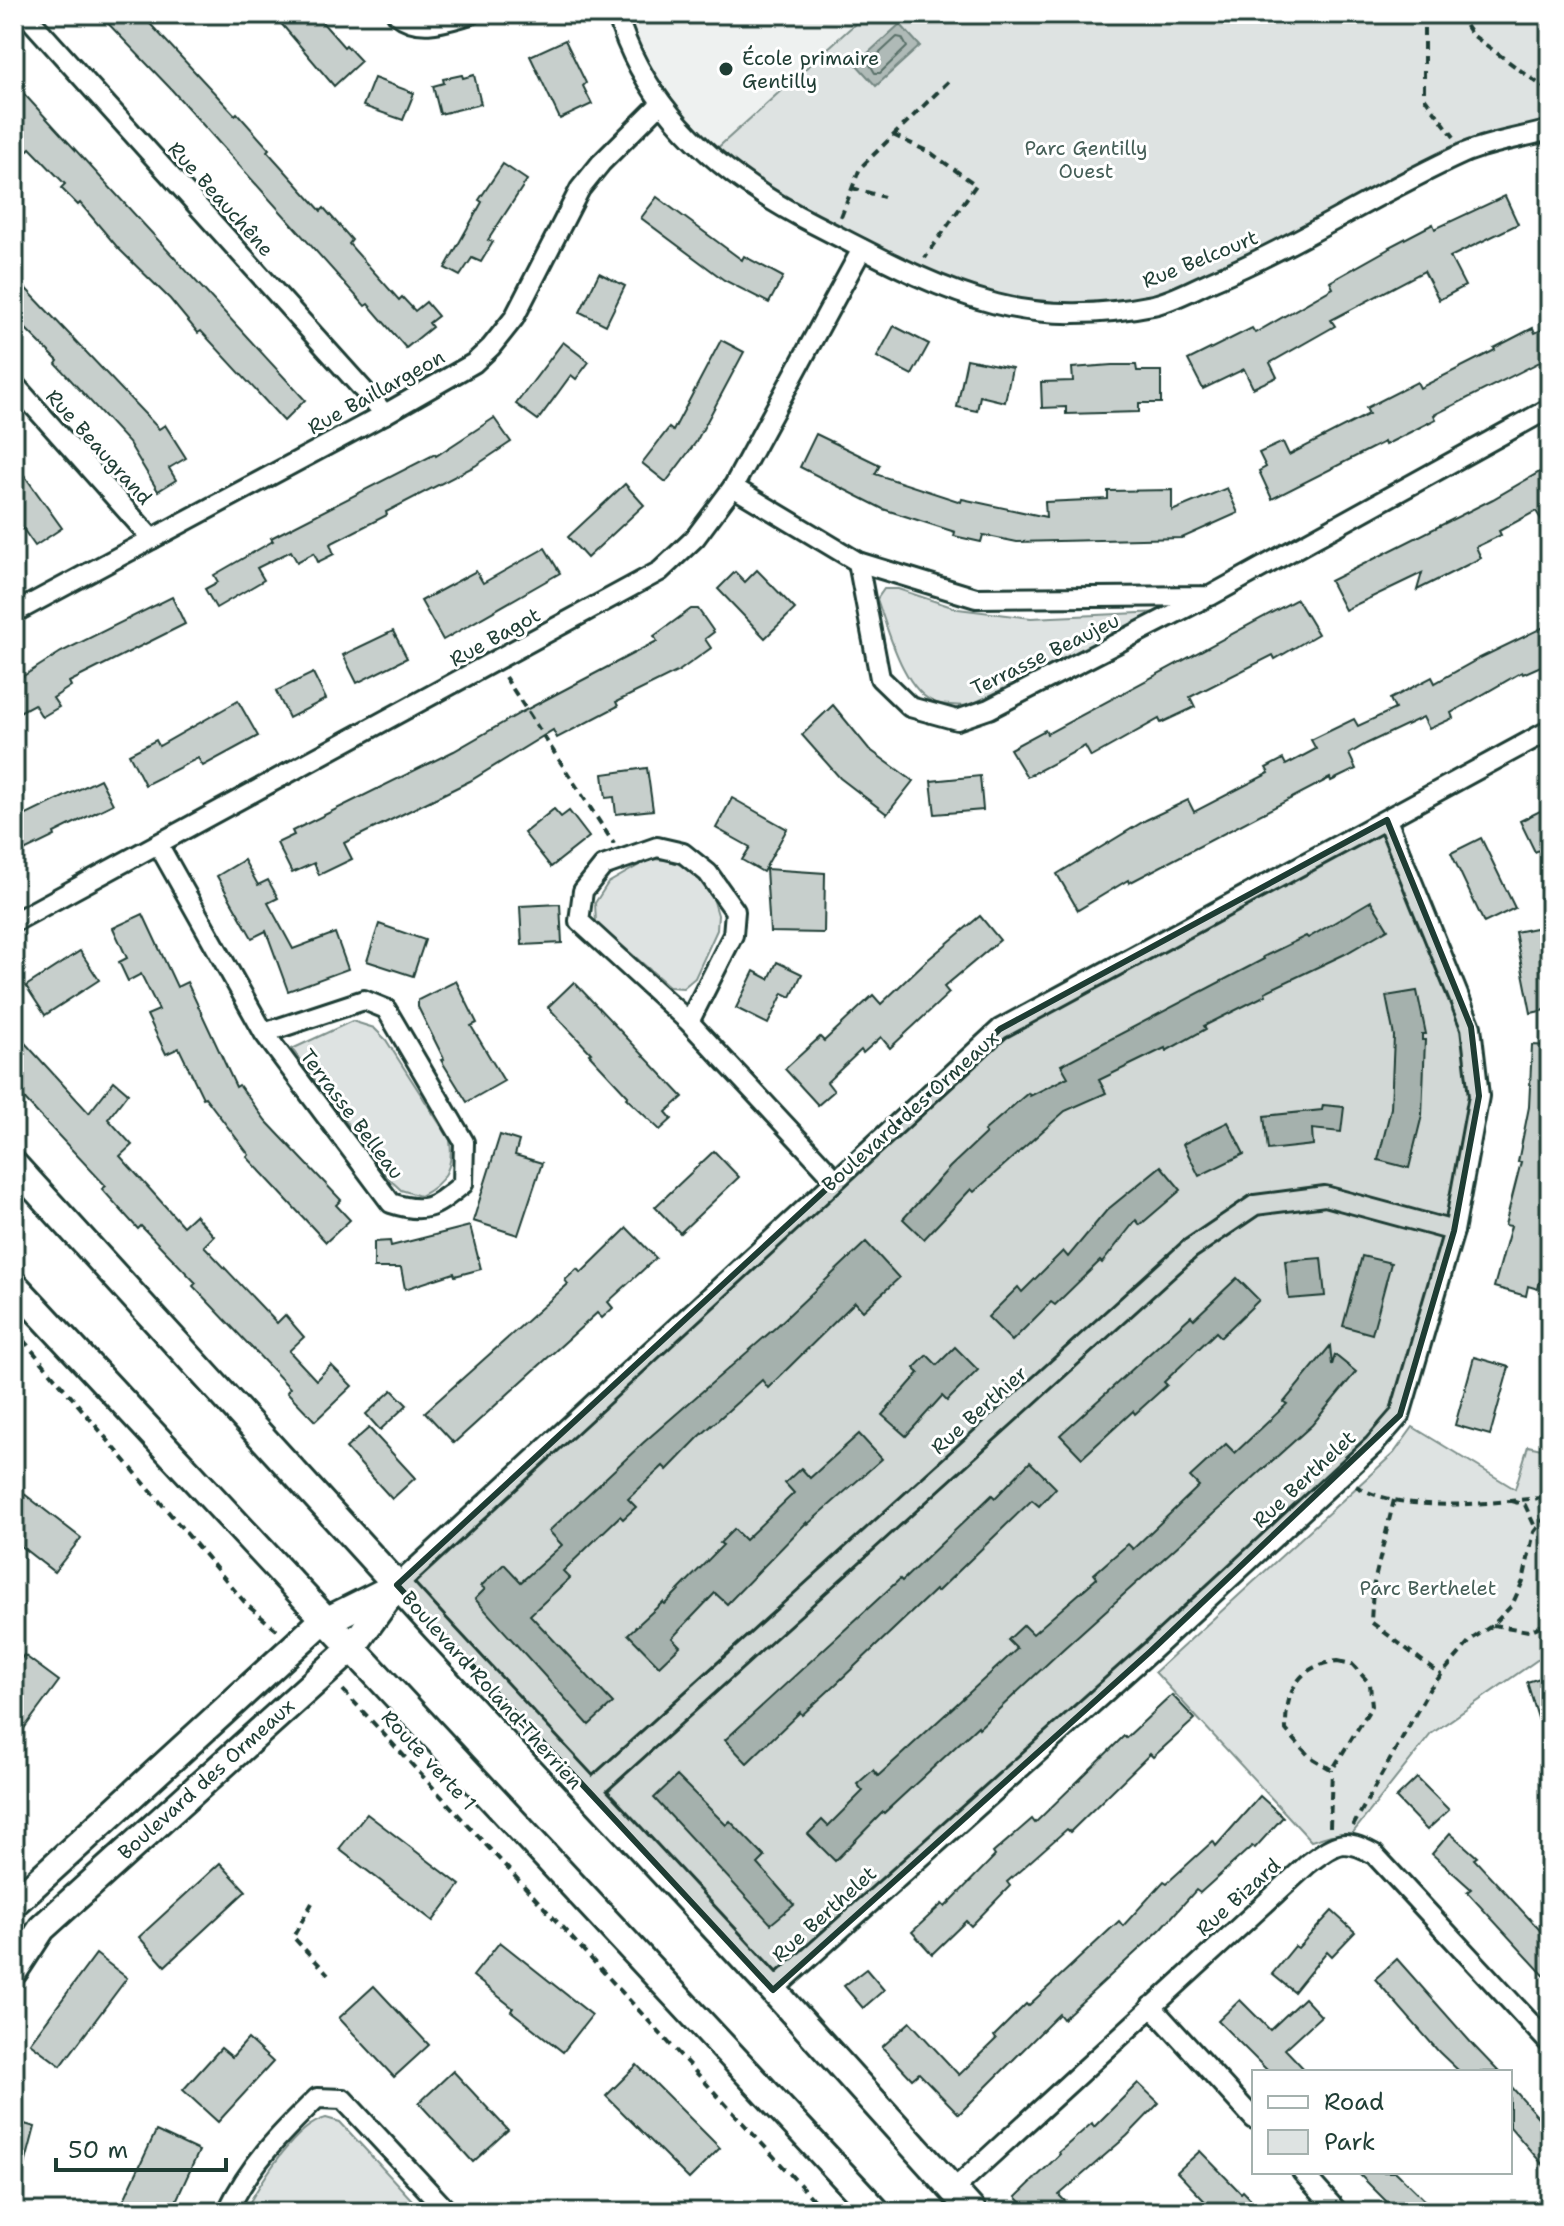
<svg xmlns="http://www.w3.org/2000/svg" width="1564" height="2226" font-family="'Shantell Sans',sans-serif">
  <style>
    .built { fill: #eef1f0 }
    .green { fill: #dee3e2; stroke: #7e908b; stroke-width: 2 }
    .water { fill: #afbab7; stroke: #758883; stroke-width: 2 }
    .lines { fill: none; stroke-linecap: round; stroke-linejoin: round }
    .shore { stroke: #596f68; stroke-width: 2 }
    .building { fill: #c7cfcc; stroke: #1f3d34; stroke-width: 2 }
    .street-casing { stroke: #1f3d34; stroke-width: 24 }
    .secondary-casing { stroke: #1f3d34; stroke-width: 32 }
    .path { stroke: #1f3d34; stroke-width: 4; stroke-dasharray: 8 6; stroke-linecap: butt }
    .street { stroke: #fff; stroke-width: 18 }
    .secondary { stroke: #fff; stroke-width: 26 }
    .marked { fill: #1f3d34; fill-opacity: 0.2; stroke: #1f3d34; stroke-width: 6; stroke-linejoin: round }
    .poi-dot { fill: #1f3d34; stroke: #fff; stroke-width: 3 }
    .labels { text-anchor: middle; stroke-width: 6; stroke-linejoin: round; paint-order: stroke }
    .poi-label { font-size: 20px; fill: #1f3d34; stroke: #fff; text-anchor: start }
    .park-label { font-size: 20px; fill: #455e57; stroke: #fff }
    .street-label { font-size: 20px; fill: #1f3d34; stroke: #fff }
  </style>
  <rect width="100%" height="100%" fill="#fff"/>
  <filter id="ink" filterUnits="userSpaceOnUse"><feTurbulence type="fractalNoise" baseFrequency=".0125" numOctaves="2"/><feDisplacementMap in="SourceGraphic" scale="16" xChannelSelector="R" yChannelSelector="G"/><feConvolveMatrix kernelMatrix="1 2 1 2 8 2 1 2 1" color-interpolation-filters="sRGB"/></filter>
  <g filter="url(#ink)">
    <!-- built -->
    <path class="built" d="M622,14H866L713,152L666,99Z"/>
    <!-- green -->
    <g class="green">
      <path d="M866,14H1550V125L1468,147L1155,301L1077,307L1010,299L955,284L833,227L778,198L713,152Z"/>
      <path d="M884,589H898L958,609L1031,618L1162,612L968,706C959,705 945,706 936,703C903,691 888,629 877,599Z"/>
      <path d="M650,859L667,860L690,868L711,891L718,915L717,930L695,978L683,988L670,987L596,923L595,903L608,883Z"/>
      <path d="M352,1021L374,1028L386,1040L450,1140C454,1168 445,1183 420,1196L401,1190L387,1177L292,1049Z"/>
      <path d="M1413,1427L1515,1489L1528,1446L1550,1451V1651L1431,1734L1351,1835H1331L1311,1841L1155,1672L1394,1453Z"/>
      <path d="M326,2118L340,2122L423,2212H244C260,2184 294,2125 326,2118Z"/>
    </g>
    <!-- water -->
    <path class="water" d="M900,24L920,46L876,86L856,64Z"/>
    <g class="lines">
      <!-- shore -->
      <path class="shore" d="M897,37L902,38L907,47L880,73H875L869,63Z"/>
    </g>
    <!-- building -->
    <g class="building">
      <path d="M99,14H141L235,115L237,113L269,149L267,151L321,211L324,208L352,240L349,244L399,300L402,297L415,311L426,302L438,316L429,323L432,327L406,348L368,304L365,306L171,89Z"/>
      <path d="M273,14H315L344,47L346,45L361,61L334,86Z"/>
      <path d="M565,40L586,83L583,86L592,104L560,119L530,56Z"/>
      <path d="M462,75L463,78L474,75L481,104L440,114L433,86L444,83L443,79Z"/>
      <path d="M374,78L414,93L403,120L363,106Z"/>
      <path d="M14,83L305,400L284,421L201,331L198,333L170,299L118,248L80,203L78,205L61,188L65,184L30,148L24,154L14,143Z"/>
      <path d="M503,164L527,180L488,240L493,242L481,262L472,258L460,276L445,268L482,202L479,200Z"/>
      <path d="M1505,196L1518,224L1450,257L1465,286L1439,300L1424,271L1331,320L1335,326L1270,363L1277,377L1253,388L1244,369L1203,389L1188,360L1252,328L1255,333L1333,288L1330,282L1390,248L1389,247L1433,224L1435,229Z"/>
      <path d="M657,197L742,260L744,256L783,277L769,303L724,280L641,218Z"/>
      <path d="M599,273L625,286L606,325L580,312Z"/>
      <path d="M14,276L159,429L165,425L186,458L169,468L176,480L158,491L129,443L56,364L58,361L14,317Z"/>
      <path d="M894,326L929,344L912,375L877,357Z"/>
      <path d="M1550,326V357L1434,415L1436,419L1385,445L1384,442L1272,499L1259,471L1266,467L1259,453L1283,442L1289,455L1369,414L1366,408L1417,382L1420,388L1495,350L1494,348L1533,328L1535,333Z"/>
      <path d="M721,340L744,352L696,442L666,482L642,463L669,428L673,431Z"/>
      <path d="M563,342L589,362L576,379L571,375L538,420L516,404Z"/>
      <path d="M967,359L1012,368L1005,402L980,396L977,411L957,407Z"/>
      <path d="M1112,365H1136L1137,371H1161V403H1139V412L1066,414V407L1042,408L1041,382L1073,381L1072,368Z"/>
      <path d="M494,418L511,442L475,466L386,512L387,515L330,544L334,554L318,562L314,553L297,562L291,551L257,568L264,580L216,608L205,589L218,582L214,575L273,541L271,538L435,454L436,456Z"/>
      <path d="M816,434L880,465L875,474L961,502L962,499L1046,517L1045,502L1108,499V491L1172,490V511L1227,488L1238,513L1182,538L1017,542L983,535L981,542L954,536L955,532L883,509L800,467Z"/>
      <path d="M14,461L62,528L35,546L14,516Z"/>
      <path d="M1550,466V534L1536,511L1499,531L1501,535L1476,547L1481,558L1417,590L1422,573L1345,610L1330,581L1493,499Z"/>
      <path d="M625,484L644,505L587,558L568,537Z"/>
      <path d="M545,548L560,573L443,640L421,601L476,571L483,583Z"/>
      <path d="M757,570L795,609L765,638L718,589L735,572L745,582Z"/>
      <path d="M172,597L185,624L69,682L71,686L53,698L59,707L42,717L34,704L14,715V682L61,652Z"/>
      <path d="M1297,599L1318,634L1275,659L1273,655L1190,697L1195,707L1161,723L1159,719L1091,757L1085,746L1027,777L1010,749L1045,730L1047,734Z"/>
      <path d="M691,609H698L714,632L705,639L711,648L679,671L616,702L618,706L557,738L553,730L470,781L344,843L352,859L319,875L314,863L292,873L277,843L294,835L292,831L454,751L522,712L657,641L654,636Z"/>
      <path d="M1550,624V662L1523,674L1522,672L1451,713L1453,718L1429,729L1423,717L1366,744L1349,754L1356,769L1331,781L1330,778L1129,883L1128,880L1078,910L1057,874L1146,820L1188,800L1194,812L1269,773L1266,768L1283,759L1286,765L1316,749L1311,740L1354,719L1358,726L1395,709L1390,699L1432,677L1435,683L1480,658Z"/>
      <path d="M393,631L407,658L357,683L343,655Z"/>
      <path d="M313,673L326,699L289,718L276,691Z"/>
      <path d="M238,701L258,736L203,766L198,758L145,785L129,754L156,740L159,746Z"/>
      <path d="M833,705L869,749L913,781L887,814L840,778L802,735Z"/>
      <path d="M647,768L653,810L616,814L614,797L606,798L603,774Z"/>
      <path d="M980,776L983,810L935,814L931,781Z"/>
      <path d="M100,779L113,804L54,833L55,836L14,856V821Z"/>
      <path d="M732,798L787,829L763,872L742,860L750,847L716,828Z"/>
      <path d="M1550,806V845L1535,852L1520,821Z"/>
      <path d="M554,809L561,817L569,811L589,837L551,867L524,833Z"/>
      <path d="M1481,838L1515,908L1484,923L1451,853Z"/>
      <path d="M244,860L258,885L268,880L278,898L268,903L293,949L335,933L348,969L288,991L266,931L252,938L217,876Z"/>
      <path d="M766,869L825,873L824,933L770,932Z"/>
      <path d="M1371,901L1388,929L1345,954L1265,992L1266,995L1204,1026L1206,1029L1166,1051L1165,1048L1099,1080L1106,1093L1065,1111L974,1192L971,1189L924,1239L903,1219L950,1167L986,1133L984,1131L1028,1093L1030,1096L1068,1077L1061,1065L1264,959L1263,957L1306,936L1308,938Z"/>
      <path d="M560,904L562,943L522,945L520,906Z"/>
      <path d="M143,914L177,987L187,982L236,1087L239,1085L266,1121L341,1200L336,1205L350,1220L326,1242L247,1157L249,1155L205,1097L203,1098L179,1048L166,1054L147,1015L159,1010L141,974L128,981L119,962L127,958L113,928Z"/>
      <path d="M980,916L1000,940L944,987L949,993L890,1048L881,1037L863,1053L861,1050L827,1082L834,1091L818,1105L785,1069L820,1037L824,1041L873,995L881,1004L925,962Z"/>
      <path d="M379,924L425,940L413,976L367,961Z"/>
      <path d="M1546,926L1550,945V1009L1531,1013L1515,932Z"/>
      <path d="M80,951L99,980L45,1015L26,986Z"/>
      <path d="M777,962L802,974L791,997L783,993L768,1024L736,1008L754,971L769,979Z"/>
      <path d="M456,981L477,1023L471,1026L504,1081L467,1102L441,1060L444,1059L418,1007V1000Z"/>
      <path d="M574,982L683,1097L666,1112L672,1119L660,1130L626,1098L628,1096L589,1054L591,1053L548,1007Z"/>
      <path d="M1417,991L1426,1034H1422V1040H1425L1422,1115L1409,1168L1378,1160L1391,1108L1394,1036L1386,996Z"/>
      <path d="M14,1031L89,1113L114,1081L128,1093L108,1119L132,1145L120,1156L183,1226L195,1215L214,1236L204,1246L277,1323L285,1315L304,1337L289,1351L316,1380L331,1365L352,1386L315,1421L287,1392L290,1388L193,1286L196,1283L141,1226L138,1229L102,1189L106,1186L14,1088Z"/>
      <path d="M1532,1045L1550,1046V1226L1542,1255L1547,1256L1538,1289L1528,1286L1526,1296L1494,1287L1511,1226L1505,1225L1521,1162H1518L1529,1107Z"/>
      <path d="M1323,1105L1344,1107L1341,1132L1312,1129L1313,1145L1268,1150L1264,1116L1322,1110Z"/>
      <path d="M1228,1122L1244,1154L1199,1176L1183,1144Z"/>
      <path d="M500,1135L519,1141L515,1155L542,1163L518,1235L473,1221Z"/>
      <path d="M714,1151L739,1177L680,1233L655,1207Z"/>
      <path d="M1161,1166L1181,1190L1140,1225L1136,1220L1102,1263L1100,1261L1055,1305L1051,1302L1012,1341L988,1317L1018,1287L1022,1292L1063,1251L1068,1257L1107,1210Z"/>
      <path d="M470,1226L481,1269L455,1276L454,1273L405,1289L401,1268H374V1242L390,1241L391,1246Z"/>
      <path d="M627,1228L656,1258L608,1302L613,1308L602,1318L597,1313L454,1443L425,1412L568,1284L565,1280L577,1269L581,1273Z"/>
      <path d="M866,1242L899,1278L863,1311L855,1302L768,1388L762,1380L699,1437L667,1470L663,1466L628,1499L636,1507L623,1519L620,1516L563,1571L570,1578L530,1615L613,1703L589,1725L475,1599L485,1589L481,1586L504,1564L521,1582L562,1545L549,1531L643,1443L775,1328Z"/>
      <path d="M1362,1256L1391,1263L1372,1334L1343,1326Z"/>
      <path d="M1321,1258L1325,1296L1289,1299L1285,1261Z"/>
      <path d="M1237,1278L1259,1300L1221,1337L1216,1332L1164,1382L1167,1385L1135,1414L1133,1411L1082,1458L1060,1435L1191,1316L1194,1319Z"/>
      <path d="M1330,1346L1332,1365L1335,1355L1356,1372L1312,1425L1062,1650L979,1728L978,1726L884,1813L883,1812L835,1861L808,1834L822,1820L828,1826L863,1791L857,1784L873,1770L878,1776L1017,1649L1008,1640L1024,1625L1033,1634L1097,1578L1094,1574L1128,1544L1133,1549L1199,1486L1190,1477L1226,1444L1235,1453L1287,1404L1284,1402Z"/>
      <path d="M955,1347L978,1370L947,1401L942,1396L906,1436L882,1415L919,1373L914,1368L927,1355L937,1365Z"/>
      <path d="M1474,1357L1509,1367L1490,1435L1455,1425Z"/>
      <path d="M392,1390L407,1405L380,1430L366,1414Z"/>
      <path d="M369,1428L415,1478L392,1499L346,1448Z"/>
      <path d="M859,1434L882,1459L808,1524L807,1522L727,1604L715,1593L672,1638L680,1646L659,1666L628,1634L663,1602L665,1604L723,1545L720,1543L734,1529L745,1540L794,1493L785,1483L801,1468L810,1478Z"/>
      <path d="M1030,1462L1056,1488L1039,1506L1032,1500L937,1592L935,1590L836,1684L802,1715L800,1712L747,1763L725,1740L900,1579L902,1581L992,1495L995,1498Z"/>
      <path d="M14,1486L81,1538L54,1572L14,1541Z"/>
      <path d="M24,1655L59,1681L14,1742V1668Z"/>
      <path d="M1550,1675V1743L1546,1744L1527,1682Z"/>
      <path d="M1172,1695L1195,1719L1153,1757L1150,1754L1070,1832L1067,1829L1007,1882L1010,1886L971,1926L966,1921L932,1954L912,1932L942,1904L945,1907L995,1856L993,1853L1032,1819L1035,1823L1124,1736L1126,1738Z"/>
      <path d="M677,1776L726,1825L730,1821L765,1857L758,1864L794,1905L771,1924L654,1798Z"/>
      <path d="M1417,1778L1449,1810L1427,1830L1396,1798Z"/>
      <path d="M1260,1796L1283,1817L1255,1848L1252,1846L1200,1893L1196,1890L1161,1929L1063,2019L1059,2014L959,2114L919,2073L912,2079L882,2047L910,2022L959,2075L996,2039L994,2036L1026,2004L1028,2006L1119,1921L1123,1926L1164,1881L1167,1883L1213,1841L1216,1846Z"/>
      <path d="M367,1814L460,1885L433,1921L339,1849Z"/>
      <path d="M1450,1833L1477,1857L1474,1859L1550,1941V1982L1467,1892L1471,1889L1432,1854Z"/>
      <path d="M220,1863L246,1891L165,1966L139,1937Z"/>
      <path d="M1332,1911L1355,1932L1332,1956L1327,1951L1294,1992L1272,1974L1295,1946L1298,1948Z"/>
      <path d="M500,1942L592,2015L563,2052L511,2011L513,2008L473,1976Z"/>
      <path d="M96,1954L127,1978L61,2066L30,2043Z"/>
      <path d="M1397,1959L1474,2046L1499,2072H1460L1439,2052L1375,1979Z"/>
      <path d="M866,1969L884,1990L863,2008L844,1986Z"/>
      <path d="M374,1986L429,2045L394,2077L339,2018Z"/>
      <path d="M1304,1998L1321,2016L1285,2049L1307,2072H1269L1218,2021L1240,2000L1270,2030Z"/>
      <path d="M248,2039L273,2062L218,2122L183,2090L221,2048L232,2057Z"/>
      <path d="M637,2065L720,2148L689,2179L606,2096Z"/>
      <path d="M453,2071L508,2130L473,2162L419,2103Z"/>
      <path d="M1138,2083L1159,2103L1127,2136L1059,2195L1075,2212H1031L1016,2197L1060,2154L1059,2152L1092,2123L1094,2127Z"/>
      <path d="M1510,2085L1550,2131V2173L1510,2127Z"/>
      <path d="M14,2121L35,2127L20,2184L14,2183Z"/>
      <path d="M156,2131L199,2151L171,2212H139L122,2204Z"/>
      <path d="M1200,2151L1241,2193L1243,2191L1263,2212H1215L1177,2172Z"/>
      <path d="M1357,2172H1396L1437,2212H1381L1389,2204Z"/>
    </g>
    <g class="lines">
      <!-- street casing -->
      <g class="street-casing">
        <g id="street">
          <path d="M25,14L385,414"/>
          <path d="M397,14C419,32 446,21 471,14"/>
          <path d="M617,14C646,113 726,179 814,224C873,254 931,287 996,304C1046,317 1103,315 1153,305C1173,301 1195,288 1214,280C1300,244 1378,192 1462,154C1489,142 1522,138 1550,130"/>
          <path d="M14,384L152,539"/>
          <path d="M733,487L858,562L976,598L1210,596L1550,408"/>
          <path d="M858,562L880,678L910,707L957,720L989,709L1203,599"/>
          <path d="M14,613L385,414L474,363L491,347L514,318L580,189L601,163L661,103"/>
          <path d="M158,844L264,1033L391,1203C427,1215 435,1206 463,1184L464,1142L386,1009L364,1000L264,1033"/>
          <path d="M14,922L660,571L695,538L733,487L862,249"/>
          <path d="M689,1022L733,935L735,911L708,873L683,853L657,847L603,866L583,891L579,921L689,1022L835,1179"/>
          <path d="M397,1585L1000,1029L1550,730"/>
          <path d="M588,1794L1190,1249L1255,1205L1325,1196L1454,1231"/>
          <path d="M773,1990L1151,1651L1374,1445L1400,1415L1454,1231L1479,1096L1471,1027L1387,820"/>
          <path d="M1151,2006L1254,2119"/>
          <path d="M1302,2172L1338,2212"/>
          <path d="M953,2190L1309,1863C1336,1843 1343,1837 1374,1854L1550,2044"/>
          <path d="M227,2212C250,2164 280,2134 317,2098L343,2099L448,2212"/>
        </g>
      </g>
      <!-- secondary casing -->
      <g class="secondary-casing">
        <g id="secondary">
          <path d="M14,1165L436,1628L773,1990L973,2212"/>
          <path d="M14,1285L877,2212"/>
          <path d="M14,1903L318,1625L394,1587"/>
          <path d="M14,1971L42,1928L351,1649L397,1585"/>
        </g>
      </g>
      <!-- path -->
      <g class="path">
        <path d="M1424,14V97L1454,137"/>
        <path d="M1458,14L1471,34L1550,92"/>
        <path d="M893,135L931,153L976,185L925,258"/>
        <path d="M852,188L884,197"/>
        <path d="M841,217L860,168L951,79"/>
        <path d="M505,677L614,844"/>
        <path d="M14,1329L247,1605L278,1631"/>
        <path d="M1356,1486C1407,1516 1493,1502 1550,1497"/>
        <path d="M1394,1500L1373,1587L1371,1622L1441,1675"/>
        <path d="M1511,1501L1525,1505L1536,1529"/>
        <path d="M1493,1625L1529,1631L1550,1622"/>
        <path d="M1338,1661L1352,1664L1370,1684L1372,1706L1332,1770L1309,1756L1286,1730C1285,1692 1298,1665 1338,1661Z"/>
        <path d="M343,1690L825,2212"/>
        <path d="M1353,1826L1430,1688L1472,1639L1493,1625L1512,1605L1523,1581L1534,1532L1550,1511"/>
        <path d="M1330,1827L1332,1770"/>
        <path d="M312,1903L293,1937L328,1974"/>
      </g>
      <!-- street -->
      <use href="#street" class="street"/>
      <!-- secondary -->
      <use href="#secondary" class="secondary"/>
    </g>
  </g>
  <!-- marked area -->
  <path class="marked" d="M1387,820L1471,1027L1479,1096L1454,1231L1400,1415L1151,1651L773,1990L397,1585L1000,1029Z"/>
  <!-- markers -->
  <circle class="poi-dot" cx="726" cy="69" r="8"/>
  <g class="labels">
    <!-- poi labels -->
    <g class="poi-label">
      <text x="742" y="65">École primaire<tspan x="742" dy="23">Gentilly</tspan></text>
    </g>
    <!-- park labels -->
    <g class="park-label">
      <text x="1086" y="155">Parc Gentilly<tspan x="1086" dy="23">Ouest</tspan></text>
      <text x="1428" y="1595">Parc Berthelet</text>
    </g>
    <!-- street labels -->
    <g class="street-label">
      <text transform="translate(221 199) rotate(48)" y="7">Rue Beauchêne</text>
      <text transform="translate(1200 259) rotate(-22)" y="7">Rue Belcourt</text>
      <text transform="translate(376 392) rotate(-29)" y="7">Rue Baillargeon</text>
      <text transform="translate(99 447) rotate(48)" y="7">Rue Beaugrand</text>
      <text transform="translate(495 637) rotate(-29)" y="7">Rue Bagot</text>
      <text transform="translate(1045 654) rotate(-26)" y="7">Terrasse Beaujeu</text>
      <text transform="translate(910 1111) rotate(-42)" y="7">Boulevard des Ormeaux</text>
      <text transform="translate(352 1114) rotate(53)" y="7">Terrasse Belleau</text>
      <text transform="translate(979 1410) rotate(-42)" y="7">Rue Berthier</text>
      <text transform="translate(1304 1479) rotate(-43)" y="7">Rue Berthelet</text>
      <text transform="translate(492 1690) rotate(48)" y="7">Boulevard Roland-Therrien</text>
      <text transform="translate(429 1760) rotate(47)" y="7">Route verte 1</text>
      <text transform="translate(206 1779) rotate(-42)" y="7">Boulevard des Ormeaux</text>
      <text transform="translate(1238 1897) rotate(-42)" y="7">Rue Bizard</text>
      <text transform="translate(824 1914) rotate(-42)" y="7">Rue Berthelet</text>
    </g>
  </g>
  <!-- margin -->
  <rect width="1564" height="2226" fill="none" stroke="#fff" stroke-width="48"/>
  <rect x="24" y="24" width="1516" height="2178" fill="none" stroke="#1f3d34" stroke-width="3" filter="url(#ink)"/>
  <!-- legend -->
  <rect x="1252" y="2070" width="260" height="104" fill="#ffffff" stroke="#a5b1ae" stroke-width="2"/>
  <rect x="1268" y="2096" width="40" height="12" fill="#ffffff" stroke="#a5b1ae" stroke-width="2"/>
  <text x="1324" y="2110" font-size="24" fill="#1f3d34">Road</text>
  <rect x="1268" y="2130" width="40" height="24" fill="#dee3e2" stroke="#a5b1ae" stroke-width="2"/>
  <text x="1324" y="2150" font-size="24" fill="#1f3d34">Park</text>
  <!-- scale -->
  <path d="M56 2158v12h170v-12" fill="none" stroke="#1f3d34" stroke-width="4"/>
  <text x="68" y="2158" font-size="24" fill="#1f3d34" stroke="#ffffff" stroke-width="6" paint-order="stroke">50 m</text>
</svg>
